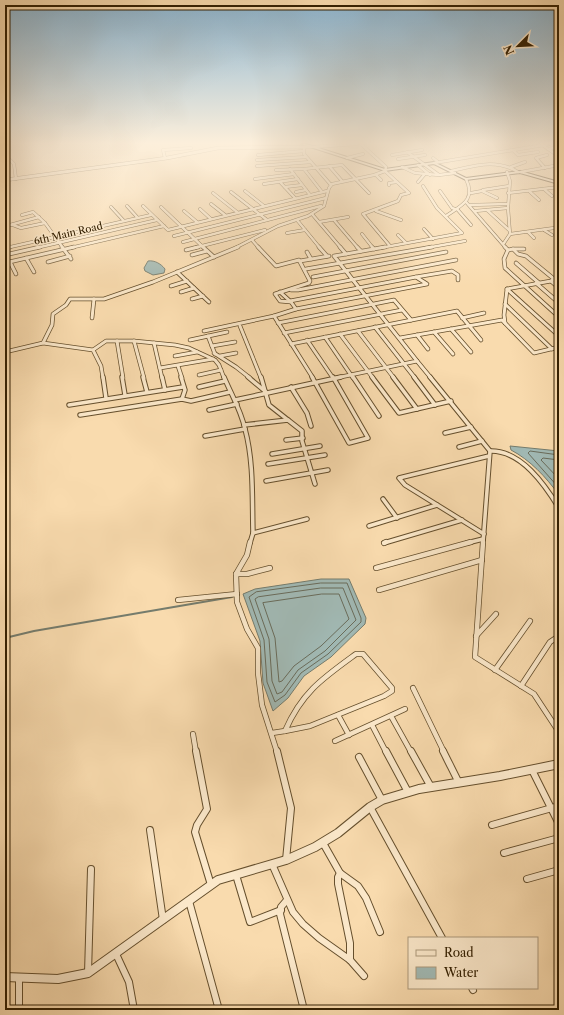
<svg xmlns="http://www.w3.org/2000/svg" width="564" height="1015" font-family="'Libre Caslon Text',serif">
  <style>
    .water { fill: #a1b9b4; stroke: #757c6d }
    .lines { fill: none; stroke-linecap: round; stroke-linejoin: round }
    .shore { stroke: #6a6c5b; stroke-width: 1 }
    .stream { stroke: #757c6d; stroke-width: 2 }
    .minor-far4-casing { stroke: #654f2d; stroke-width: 3.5 }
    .minor-far3-casing { stroke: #654f2d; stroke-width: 4.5 }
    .minor-far2-casing { stroke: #654f2d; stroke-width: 5.5 }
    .minor-far1-casing { stroke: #654f2d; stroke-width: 6 }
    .minor-casing { stroke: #654f2d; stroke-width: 8 }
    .tertiary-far1-casing { stroke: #654f2d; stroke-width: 4 }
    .tertiary-casing { stroke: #654f2d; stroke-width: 10 }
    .secondary-casing { stroke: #342002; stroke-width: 2 }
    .minor-far4 { stroke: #fbe8ca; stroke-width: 2.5 }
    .minor-far3 { stroke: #fbe8ca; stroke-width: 3 }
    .minor-far2 { stroke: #fbe8ca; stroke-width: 3.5 }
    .minor-far1 { stroke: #fbe8ca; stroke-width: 4.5 }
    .minor { stroke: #fbe8ca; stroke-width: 6 }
    .tertiary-far1 { stroke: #fbe8ca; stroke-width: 3 }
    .tertiary { stroke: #fbe8ca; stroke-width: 8 }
    .secondary { fill: #fbe8ca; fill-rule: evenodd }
    .labels { text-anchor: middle; stroke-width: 3; stroke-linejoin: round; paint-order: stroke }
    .far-street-label { font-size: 10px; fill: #342002; stroke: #fbe8ca }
  </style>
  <rect width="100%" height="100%" fill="#f9dbae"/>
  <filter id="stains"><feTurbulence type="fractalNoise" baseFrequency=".005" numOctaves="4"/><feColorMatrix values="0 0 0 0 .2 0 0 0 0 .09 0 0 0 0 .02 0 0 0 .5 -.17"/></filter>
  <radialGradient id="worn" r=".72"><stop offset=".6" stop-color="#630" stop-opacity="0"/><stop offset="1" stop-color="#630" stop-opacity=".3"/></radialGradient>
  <!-- water -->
  <g class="water">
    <path d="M148,261C155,260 161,264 165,269L164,273L153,275L145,271L144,268Z"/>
    <path d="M510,446L559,451V495C546,477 530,460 511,450Z"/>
    <path d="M321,579H349L366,618L365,624L331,657L304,676L288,698L273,711L263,683L260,641L243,594L255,589Z"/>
  </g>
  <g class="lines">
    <!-- shore -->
    <g class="shore">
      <path d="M559,455L530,451L528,453L559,488"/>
      <path d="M559,460L543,458L541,460L559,479"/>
      <path d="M321,583H347L361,618V622L328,654L301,673L285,695L275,702L267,682L264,640L249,597L256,592Z"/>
      <path d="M321,588H343L356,620L325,651L298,670L282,692L277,694L272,681L269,639L255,599L258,597Z"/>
      <path d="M322,594H339L349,619L321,646L294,666L282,681L279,682L275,638L263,603Z"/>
    </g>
    <!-- stream -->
    <path class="stream" d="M5,638L34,631L232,597"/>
    <!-- minor-far4 casing -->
    <g class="minor-far4-casing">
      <g id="minor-far4">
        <path d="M361,144L386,167L385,171L409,193L401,195L398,201L363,214L390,246"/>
        <path d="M541,144L554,153"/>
        <path d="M304,147V154L331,185"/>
        <path d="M312,147L357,144"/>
        <path d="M548,149L559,147"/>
        <path d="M514,151L518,155L538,152"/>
        <path d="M407,152L439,175L455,173"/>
        <path d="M5,155L14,164L16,179"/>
        <path d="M258,155L304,151"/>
        <path d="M392,155L422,150"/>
        <path d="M165,158L163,150L191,148"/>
        <path d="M347,158L363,154"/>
        <path d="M433,158L438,162"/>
        <path d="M398,159L425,155"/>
        <path d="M257,160L306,157"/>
        <path d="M434,163L550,144"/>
        <path d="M418,165L430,175"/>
        <path d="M257,166L311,162"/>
        <path d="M329,166L342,181"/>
        <path d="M402,167L415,173L439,175"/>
        <path d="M511,167L525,162"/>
        <path d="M545,168L536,158L547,155"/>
        <path d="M290,169L310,195"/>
        <path d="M276,170L304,169"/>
        <path d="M451,171C474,166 496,158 518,172"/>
        <path d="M521,172L559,165"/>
        <path d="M376,175L381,180"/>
        <path d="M255,179L294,174"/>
        <path d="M280,182L295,198"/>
        <path d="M418,182L424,175"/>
        <path d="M264,184L298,179"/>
        <path d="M389,185V183L397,182"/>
        <path d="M285,187L302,185"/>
        <path d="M544,189L552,196"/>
        <path d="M483,190L509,186"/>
        <path d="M245,191L264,206"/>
        <path d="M440,191L452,208L455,209"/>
        <path d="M529,191L539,200"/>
        <path d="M231,192L267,220"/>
        <path d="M296,192L306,190"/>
        <path d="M322,192L304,169L342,165L369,193"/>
        <path d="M213,193L237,212"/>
        <path d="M471,193L482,191L497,198"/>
        <path d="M508,193L559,187"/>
        <path d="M466,202L506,248"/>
        <path d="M211,204L225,215"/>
        <path d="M469,205L508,204"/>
        <path d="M127,206L137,217"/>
        <path d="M143,206L168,230L327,191"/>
        <path d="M111,207L124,221"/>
        <path d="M161,207L204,248"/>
        <path d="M200,209L211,219"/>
        <path d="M457,209L471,225"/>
        <path d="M487,210L509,230"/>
        <path d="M184,211L197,222"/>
        <path d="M376,211L401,220"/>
        <path d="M475,211L508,208"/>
        <path d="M312,214L341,248"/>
        <path d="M22,215L33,212L45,223L63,248"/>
        <path d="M446,216C462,205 476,200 466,179"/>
        <path d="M297,220L320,248"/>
        <path d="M334,220L358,248"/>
        <path d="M319,222L348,217"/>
        <path d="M5,225H13L21,228L45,223"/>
        <path d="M10,225L39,217"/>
        <path d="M424,229L433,239"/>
        <path d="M544,230L552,235"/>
        <path d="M528,232L534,238"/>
        <path d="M287,233L305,230"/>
        <path d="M362,234L373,248"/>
        <path d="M510,234L554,228L559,230"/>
        <path d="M398,235L406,243"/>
        <path d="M174,236L326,198"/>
        <path d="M252,240L259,248"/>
        <path d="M183,242L321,206"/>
        <path d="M504,243L510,234L508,208L510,181L507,172"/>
        <path d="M6,248L151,215"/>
        <path d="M36,248L157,220"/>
        <path d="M70,248L164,226"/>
        <path d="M194,248L265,230"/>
        <path d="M235,248L278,226L308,216L324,206L329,188L332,184L374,175L385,171"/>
        <path d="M380,248L462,233L437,208L423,186"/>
        <path d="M426,248L465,241"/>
      </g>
    </g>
    <!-- minor-far3 casing -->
    <g class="minor-far3-casing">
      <g id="minor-far3">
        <path d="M62,247L71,259"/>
        <path d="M203,247L214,257"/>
        <path d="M258,247L276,266L299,260L310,281L309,283L275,294L280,301L291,302L296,309L274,316L313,378"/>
        <path d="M319,247L327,256"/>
        <path d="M357,247L361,251"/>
        <path d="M372,247L374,249"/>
        <path d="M5,248L10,247"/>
        <path d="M513,249H524"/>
        <path d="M186,250L198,247"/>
        <path d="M508,250L504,259L505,268L559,317"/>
        <path d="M307,252L311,259"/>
        <path d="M346,254L385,247"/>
        <path d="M5,255L40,247"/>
        <path d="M192,255L207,251"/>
        <path d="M26,258L34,272"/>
        <path d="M300,261L329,256"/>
        <path d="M10,262L16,274"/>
        <path d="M48,262L70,256"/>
        <path d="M5,263L74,247"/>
        <path d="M516,263L539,283"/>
        <path d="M306,269L432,247"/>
        <path d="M177,272L209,302"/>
        <path d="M313,277L446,252"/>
        <path d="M416,277L452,271L458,275V280"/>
        <path d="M551,281L559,288"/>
        <path d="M536,283L559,303"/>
        <path d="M171,286L187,281"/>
        <path d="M507,289L559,336"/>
        <path d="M291,290H298L456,260"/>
        <path d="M181,292L194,288"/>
        <path d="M280,292L291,302"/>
        <path d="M192,299L203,296"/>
        <path d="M290,301L416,277L427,284L296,309"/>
        <path d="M505,304L552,349"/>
        <path d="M92,318L94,299"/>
        <path d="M462,318L484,313"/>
        <path d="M278,323L394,300L411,320"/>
        <path d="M505,323L504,315L507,289L551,281L554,279L526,256L518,254L513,249L508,250L505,247"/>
        <path d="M240,326L261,378"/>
        <path d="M375,327L415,378"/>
        <path d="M451,329L471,352"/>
        <path d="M204,331L274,316"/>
        <path d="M358,331L394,378"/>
        <path d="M434,332L453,354"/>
        <path d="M284,333L402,310"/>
        <path d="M340,334L373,378"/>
        <path d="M417,335L428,349"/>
        <path d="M208,336L215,354"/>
        <path d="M325,337L353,378"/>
        <path d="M400,338L502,320L534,353L559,347"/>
        <path d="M190,340L227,332"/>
        <path d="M307,340L333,378"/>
        <path d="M117,341L123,378"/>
        <path d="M134,341L144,378"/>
        <path d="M43,343L93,350L101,366L103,378"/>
        <path d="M154,343L162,378"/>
        <path d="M291,344L457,311L481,340"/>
        <path d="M212,346L235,342"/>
        <path d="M93,350L106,341H134L175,345L189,348L215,360L219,365L224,378"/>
        <path d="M5,352L43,343L52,325L53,314L66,305L70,299H104L153,282L238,247"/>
        <path d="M214,353L236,367L250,378"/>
        <path d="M175,356L197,352"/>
        <path d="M220,356L236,353"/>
        <path d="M417,361L431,378"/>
        <path d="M178,366L182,378"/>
        <path d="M160,368L213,359"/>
        <path d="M199,375L221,370"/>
        <path d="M336,378L417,361L334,256L346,254L340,247"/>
      </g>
    </g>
    <!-- minor-far2 casing -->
    <g class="minor-far2-casing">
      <g id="minor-far2">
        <path d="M103,377L106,398"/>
        <path d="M122,377L125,395"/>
        <path d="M143,377L147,392"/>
        <path d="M162,377L165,390"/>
        <path d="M181,377L185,390L182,399"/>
        <path d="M224,377C231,394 241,410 245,429C254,462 252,499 253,533L250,543"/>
        <path d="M248,377L266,392"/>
        <path d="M261,377L269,405L288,420"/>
        <path d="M312,377L349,443L368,438L333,377"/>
        <path d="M353,377L379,416"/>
        <path d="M372,377L399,413L451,401"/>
        <path d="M393,377L417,409"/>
        <path d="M414,377L435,405"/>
        <path d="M430,377L490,451L483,543"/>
        <path d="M199,387L225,381"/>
        <path d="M291,387L307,413L311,426"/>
        <path d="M235,400L341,377"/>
        <path d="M69,405L183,387"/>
        <path d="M209,410L237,404"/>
        <path d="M80,415L182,399L191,401L230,392"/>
        <path d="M244,425L288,420L302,431V441L315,484"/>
        <path d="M445,433L471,427"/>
        <path d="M205,436L245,429"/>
        <path d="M286,440L303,438"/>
        <path d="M459,447L482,441"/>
        <path d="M490,451C521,450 545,485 559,508"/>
        <path d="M272,454L320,446"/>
        <path d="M268,464L325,455"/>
        <path d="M266,481L328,470"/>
        <path d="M383,499L397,518"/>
        <path d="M369,526L437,505"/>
        <path d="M253,533L307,519"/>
        <path d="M484,534L405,485L399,478L489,456"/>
        <path d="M384,543L462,520"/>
        <path d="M467,543L483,539"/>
      </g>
    </g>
    <!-- minor-far1 casing -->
    <g class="minor-far1-casing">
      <g id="minor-far1">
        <path d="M250,542L247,555L236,574L237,602L247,629L258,648V673L262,705L277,752"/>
        <path d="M483,542L475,657L534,694L559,732"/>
        <path d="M384,543L386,542"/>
        <path d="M376,568L471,542"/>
        <path d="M236,574H247L270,568"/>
        <path d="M379,590L482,560"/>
        <path d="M178,600L237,594"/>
        <path d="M476,636L496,614"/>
        <path d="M356,654H363L392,688V691L384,696L310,726L285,731C302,692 323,678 356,654Z"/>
        <path d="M495,670L530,621"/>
        <path d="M521,686L550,642L559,636"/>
        <path d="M413,688L444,752"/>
        <path d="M338,715L349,735"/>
        <path d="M391,716L411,752"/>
        <path d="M372,725L386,752"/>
        <path d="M272,733L285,731"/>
        <path d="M193,734L196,752"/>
        <path d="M335,741L405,709"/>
      </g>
    </g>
    <!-- minor casing -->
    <g class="minor-casing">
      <g id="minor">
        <path d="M196,751L207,809L197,825L195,832L211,885"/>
        <path d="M277,751L291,808L286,860"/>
        <path d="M386,751L408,792"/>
        <path d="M411,751L431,787"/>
        <path d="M443,751L459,783"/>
        <path d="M359,757L382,800"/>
        <path d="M532,770L559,824"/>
        <path d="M370,807L442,938"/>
        <path d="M492,825L559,806"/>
        <path d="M150,830L163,920"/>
        <path d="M323,843L340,873L358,886L366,898L380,932"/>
        <path d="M504,853L559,838"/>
        <path d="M272,864L293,912L303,924L319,938L350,960L364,976"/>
        <path d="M340,873L338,877V884L350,943V960"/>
        <path d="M236,875L250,922L281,910"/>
        <path d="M527,879L559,870"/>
        <path d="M287,900L281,907L280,914L304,1010"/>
        <path d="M189,901L219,1010"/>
        <path d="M116,954L129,982L134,1010"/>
        <path d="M88,973L91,869"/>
        <path d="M19,978V1010"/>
        <path d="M472,988L473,990"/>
      </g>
    </g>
    <!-- tertiary-far1 casing -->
    <g class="tertiary-far1-casing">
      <path id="tertiary-far1" d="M5,180L167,158L218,148L311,147"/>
    </g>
    <!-- tertiary casing -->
    <g class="tertiary-casing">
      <path id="tertiary" d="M5,977L58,979L88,973L218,880L286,860L315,847L338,833L370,807L382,800L419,789L500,776L559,764"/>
    </g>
    <!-- secondary casing -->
    <g class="secondary-casing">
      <path id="secondary" d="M301,144H306L385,169L434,162L466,178L520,171L559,182V184L520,173L466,180L434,164L385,171Z"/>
    </g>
    <!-- minor-far4 -->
    <use href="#minor-far4" class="minor-far4"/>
    <!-- minor-far3 -->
    <use href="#minor-far3" class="minor-far3"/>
    <!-- minor-far2 -->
    <use href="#minor-far2" class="minor-far2"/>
    <!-- minor-far1 -->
    <use href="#minor-far1" class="minor-far1"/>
    <!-- minor -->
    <use href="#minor" class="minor"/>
    <!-- tertiary-far1 -->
    <use href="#tertiary-far1" class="tertiary-far1"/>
    <!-- tertiary -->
    <use href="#tertiary" class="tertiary"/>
    <!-- secondary -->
    <use href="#secondary" class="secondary"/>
  </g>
  <!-- sky -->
  <linearGradient id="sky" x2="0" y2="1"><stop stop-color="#8bb6d3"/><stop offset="0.5" stop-color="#fcefdb"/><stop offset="1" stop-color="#fcefdb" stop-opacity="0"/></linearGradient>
  <rect width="564" height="286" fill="url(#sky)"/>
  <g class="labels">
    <!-- far-street labels -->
    <g class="far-street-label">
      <text transform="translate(68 233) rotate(-13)" y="4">6th Main Road</text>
    </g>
  </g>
  <!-- margin -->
  <rect width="564" height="1015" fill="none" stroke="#f9dbae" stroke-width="20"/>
  <rect x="6" y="6" width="552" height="1003" fill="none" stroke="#342002" stroke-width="2"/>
  <rect x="10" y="10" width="544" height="995" fill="none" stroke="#342002"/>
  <!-- legend -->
  <rect x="408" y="937" width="130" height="52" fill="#fbe8ca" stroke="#ab987a"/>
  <rect x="416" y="950" width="20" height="6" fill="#fbe8ca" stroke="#ab987a"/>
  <text x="444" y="957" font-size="12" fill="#342002">Road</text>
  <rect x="416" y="967" width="20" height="12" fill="#a1b9b4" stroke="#ab987a"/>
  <text x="444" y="977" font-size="12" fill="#342002">Water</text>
  <!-- north arrow -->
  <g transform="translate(518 46) rotate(246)" stroke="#fbe8ca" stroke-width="3" paint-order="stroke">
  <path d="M0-3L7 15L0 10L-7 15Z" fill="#342002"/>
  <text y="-6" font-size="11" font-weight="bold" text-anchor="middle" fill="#342002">N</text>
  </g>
  <rect width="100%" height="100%" filter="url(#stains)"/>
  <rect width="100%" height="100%" fill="url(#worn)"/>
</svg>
